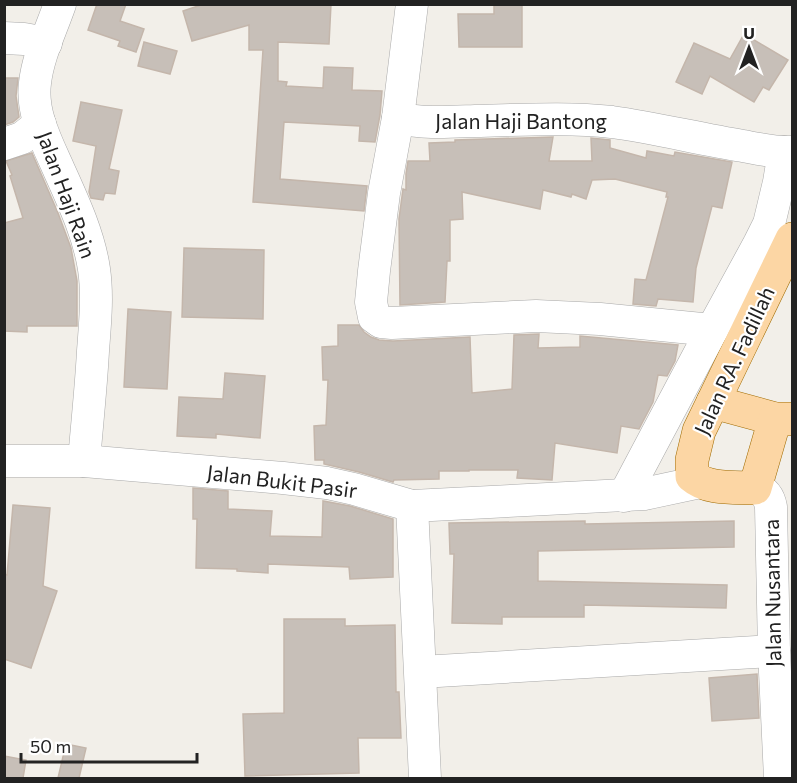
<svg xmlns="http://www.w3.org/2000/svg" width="797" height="783" font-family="Commissioner,sans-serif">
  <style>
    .building { fill: #c7bfb8; stroke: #c4b6ab; stroke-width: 1.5 }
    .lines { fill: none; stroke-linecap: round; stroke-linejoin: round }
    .minor-casing { stroke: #a9a9a9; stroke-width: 33 }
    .major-casing { stroke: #a06b00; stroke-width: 34 }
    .minor { stroke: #fff; stroke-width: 32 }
    .major { stroke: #fcd6a4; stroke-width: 33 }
    .labels { text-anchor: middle; stroke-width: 4.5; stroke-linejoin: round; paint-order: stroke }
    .street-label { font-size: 21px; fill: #222; stroke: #fff }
  </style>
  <rect width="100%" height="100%" fill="#f2efe9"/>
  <!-- building -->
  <g class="building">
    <path d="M97,4H126L120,21L144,29L136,52L118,46L120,41L88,30Z"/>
    <path d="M204,4H331L329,44L278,42V81L287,82L286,86L323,88L324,67L353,68L352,90L382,91L380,115L375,142L359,141L360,126L284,122L280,179L367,186L364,211L253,202L263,50H249V25L192,41L183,11Z"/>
    <path d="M494,4H522V47H459L458,14H494Z"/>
    <path d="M744,34L788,60L769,90L763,87L754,102L710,76L702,94L676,82L694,43L730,59Z"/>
    <path d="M144,42L177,51L170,74L138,66Z"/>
    <path d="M4,78H18L16,96L19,117L13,122L4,125Z"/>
    <path d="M81,102L122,110L109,169L119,171L115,194L105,193L103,200L91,198L89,192L96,146L73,141Z"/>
    <path d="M553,137L549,161H592L591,138L610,140V148L646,158L647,151L674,156L675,152L732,162L722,208L712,206L696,268L693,302L658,299L656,306L633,304L635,279L646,280L668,197H666L667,192L615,179L592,180L586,199L572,194L571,197L543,190L540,209L462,192L463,219L450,220V261H447L445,302L400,305L399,219L403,189L406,190V174L408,161H430L429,143L455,142V140Z"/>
    <path d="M32,153L58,213L71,248L77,281V326H27V332L4,331V223L23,218L10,176L12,175L6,161Z"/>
    <path d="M184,248L264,250L263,319L182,317Z"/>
    <path d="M128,309L171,312L167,389L124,387Z"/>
    <path d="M338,325H359L364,332L371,337L379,340L393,341L470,337L472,393L512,389L514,335L539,334L538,348L580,347V336L678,345L675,361L667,376L658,375L653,402L639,429L621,426L617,453L555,443L552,480L517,478L518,470H469V471H439V479L394,480L393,482L359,472L324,464V460H315L314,426L326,425L328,380H323L322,347L338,346Z"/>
    <path d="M225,373L265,376L260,438L216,434V438L177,436L179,397L223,399Z"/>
    <path d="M193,488L228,491V509L272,511L270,536L322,537L323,501L350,506L393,519V577L350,579L349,567L268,564V573L237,571V569L196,568L197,519H193Z"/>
    <path d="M13,505L50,508L43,586L57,591L31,668L4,659V574L7,575Z"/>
    <path d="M585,521V524L734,521V547L538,551V581L727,585L726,608L584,605V617H502V624L452,623L454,554H450L449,523Z"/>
    <path d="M284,619H345V626L395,625L396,692H399L401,738H358L359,773L245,776L243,714L284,713Z"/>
    <path d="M757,674L759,718L712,721L709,678Z"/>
    <path d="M66,744L86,748L79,778H58Z"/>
    <path d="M4,756L26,760L23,778H4Z"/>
  </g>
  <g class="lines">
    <!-- minor casing -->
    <g class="minor-casing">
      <g id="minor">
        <path d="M60,4C51,30 38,56 35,83C31,113 47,143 59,170C73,201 89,235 94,269C98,296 95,324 93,351C91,388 87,424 84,461"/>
        <path d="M412,4L398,118L384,193L374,271L371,302L374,317L381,322L392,323L536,316L600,319L712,330"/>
        <path d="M4,38L24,39L46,43"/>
        <path d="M398,118C423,124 449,122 475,121C521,120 567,117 612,122C656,128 699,139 743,146C759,149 776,153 792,152"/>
        <path d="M4,144L22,138L40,124"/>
        <path d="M4,461H84L283,478L327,483L354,489L412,506L644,494L700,482"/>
        <path d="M755,488C765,491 769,496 771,507L774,651L780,778"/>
        <path d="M624,496L712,330L759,244L769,224L779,182L784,152"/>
        <path d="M412,506L425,778"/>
        <path d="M421,672L774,651"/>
      </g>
    </g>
    <!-- major casing -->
    <g class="major-casing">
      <g id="major">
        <path d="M713,402L775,419H792"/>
        <path d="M775,419L755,488C734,487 708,490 692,476V460L699,431L792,239"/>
      </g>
    </g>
    <!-- minor -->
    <use href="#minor" class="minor"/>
    <!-- major -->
    <use href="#major" class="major"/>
  </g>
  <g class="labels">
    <!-- street labels -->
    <g class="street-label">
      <text x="521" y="129">Jalan Haji Bantong</text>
      <text transform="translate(66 195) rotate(70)" y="7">Jalan Haji Rain</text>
      <text transform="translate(735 361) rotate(-65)" y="7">Jalan RA. Fadillah</text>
      <text transform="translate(282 482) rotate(7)" y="7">Jalan Bukit Pasir</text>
      <text transform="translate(773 593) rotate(-91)" y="7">Jalan Nusantara</text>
    </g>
  </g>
  <!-- border -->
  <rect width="797" height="783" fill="none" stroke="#222222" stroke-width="12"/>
  <!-- north arrow -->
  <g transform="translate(749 48)" stroke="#ffffff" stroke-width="4.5" paint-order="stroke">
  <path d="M0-4.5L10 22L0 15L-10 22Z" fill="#222222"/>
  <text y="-9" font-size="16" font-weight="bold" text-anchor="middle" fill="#222222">U</text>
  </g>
  <!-- scale -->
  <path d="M21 753v9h176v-9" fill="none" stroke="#222222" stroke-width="3"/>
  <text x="30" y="753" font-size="18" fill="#222222" stroke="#ffffff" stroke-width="4.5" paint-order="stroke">50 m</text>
</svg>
